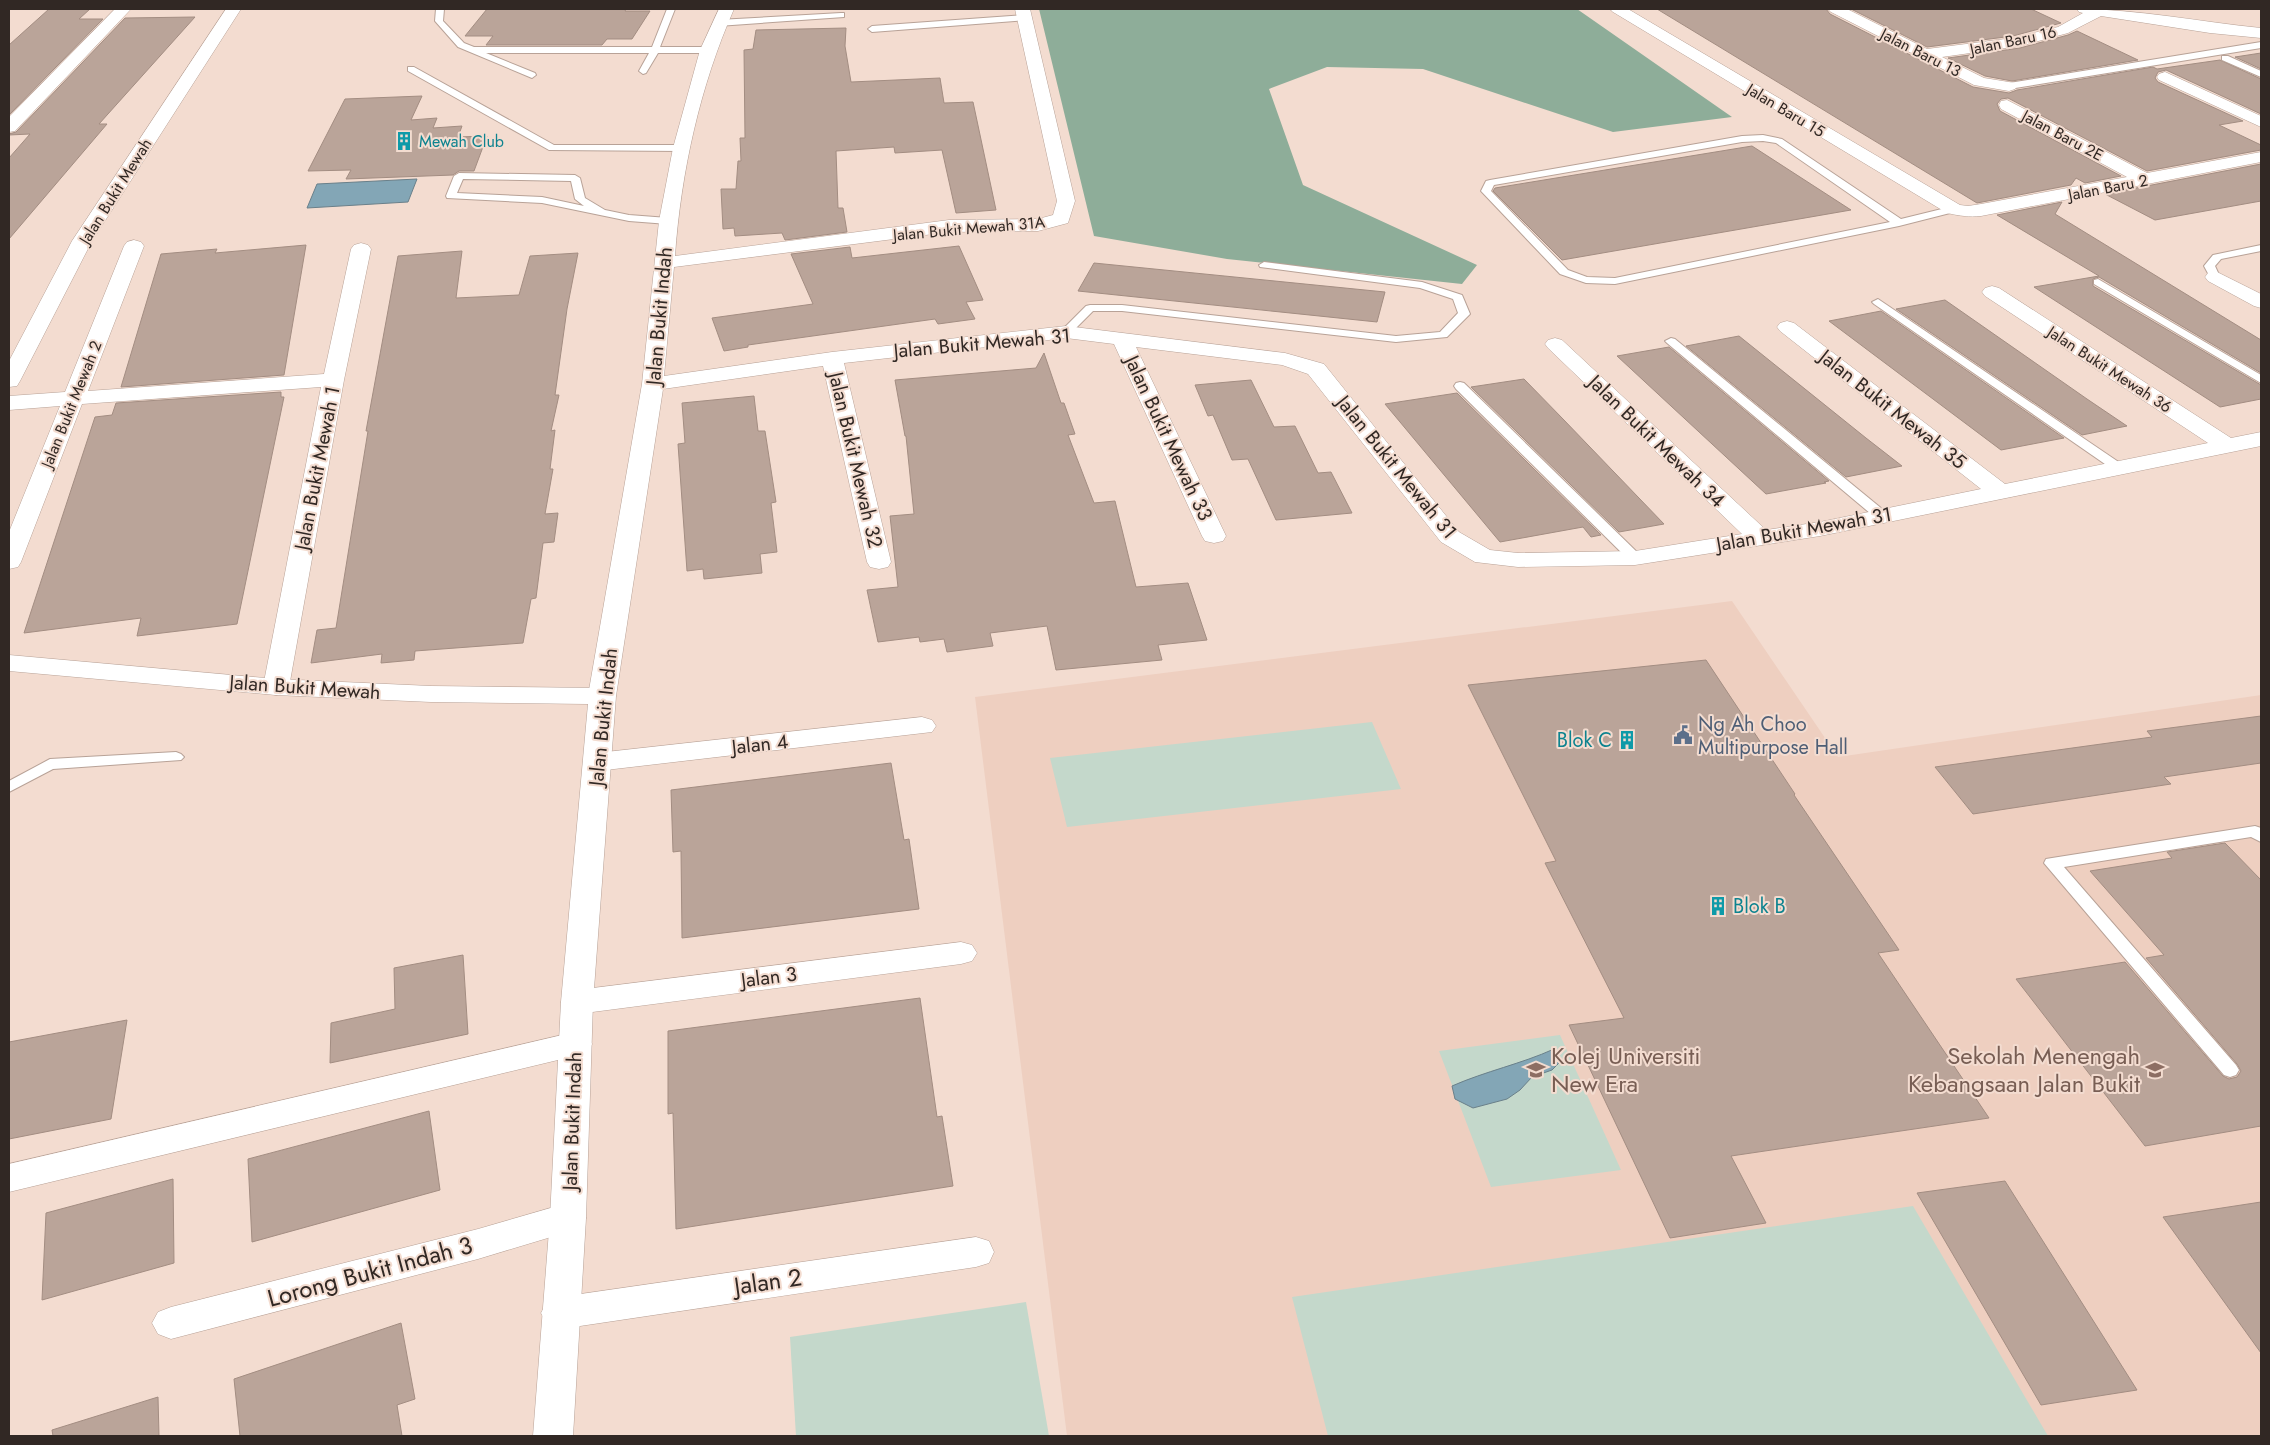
<svg xmlns="http://www.w3.org/2000/svg" width="2270" height="1445" font-family="Jost,sans-serif">
  <style>
    .built { fill: #eecfc0 }
    .green { fill: #c4d8cb }
    .forest { fill: #8ead99 }
    .water { fill: #83a6b6; stroke: #6a808a }
    .building { fill: #baa499; stroke: #a38d82 }
    .lines { fill: none; stroke-linecap: round; stroke-linejoin: round }
    .lane-casing { stroke: #b8a297; stroke-width: 2 }
    .street-casing { stroke: #b8a297; stroke-width: 1 }
    .secondary-casing { stroke: #b8a297; stroke-width: 1 }
    .lane { fill: #fff; fill-rule: evenodd }
    .street { fill: #fff; fill-rule: evenodd }
    .secondary { fill: #fff; fill-rule: evenodd }
    .labels { text-anchor: middle; stroke-width: 4; stroke-linejoin: round; paint-order: stroke }
    .far-street-label { font-size: 16px; fill: #312824; stroke: #f3dcd0 }
    .far-culture-label { font-size: 16px; fill: #0d838f; stroke: #f3dcd0; text-anchor: start }
    .street-label { font-size: 20px; fill: #312824; stroke: #f3dcd0 }
    .service-label { font-size: 20px; fill: #4e5e75; stroke: #f3dcd0; text-anchor: start }
    .culture-label { font-size: 20px; fill: #0d838f; stroke: #f3dcd0; text-anchor: end }
    .near-education-label { font-size: 24px; fill: #785e54; stroke: #f3dcd0; text-anchor: start }
    .near-street-label { font-size: 24px; fill: #312824; stroke: #f3dcd0 }
  </style>
  <rect width="100%" height="100%" fill="#f3dcd0"/>
  <!-- built -->
  <path class="built" d="M1732,601L1838,757L2261,695V1436H1067L975,697Z"/>
  <!-- green -->
  <g class="green">
    <path d="M1372,722L1401,789L1067,827L1050,758Z"/>
    <path d="M1560,1035L1621,1170L1491,1187L1439,1051Z"/>
    <path d="M1913,1206L2048,1436H1328L1292,1297Z"/>
    <path d="M1026,1302L1049,1436H796L790,1337Z"/>
  </g>
  <!-- forest -->
  <path class="forest" d="M1039,9H1577L1732,117L1613,132L1423,69L1327,67L1269,89L1303,185L1477,265L1462,284L1227,259L1094,236Z"/>
  <!-- water -->
  <g class="water">
    <path d="M417,179L408,202L307,208L317,184Z"/>
    <path d="M1554,1049L1562,1060L1552,1070L1532,1077L1520,1090L1507,1099L1473,1108L1455,1099L1452,1086C1486,1071 1521,1064 1554,1049Z"/>
  </g>
  <!-- building -->
  <g class="building">
    <path d="M49,9H90L79,19H103L9,115V45Z"/>
    <path d="M487,9H626L625,11H650L632,39H607L602,45H486L493,36H465Z"/>
    <path d="M1657,9H1826L1830,14L1973,87L2009,93L2017,90L2153,67L2157,69L2220,60L2261,79V114L2166,70L2158,72L2155,78L2158,82L2243,121L2219,125L2261,145V150L2147,171L2008,98L2001,99L1997,104L2000,111L2121,176L2085,183L2076,178L2071,185L1977,203Z"/>
    <path d="M1851,9H2031L2061,23L2013,36L1927,47Z"/>
    <path d="M195,17L99,124H107L9,239V158L30,134L9,135V134L16,132L125,18Z"/>
    <path d="M846,28L845,46L851,82L940,78L944,103L973,102L996,210L956,213L942,150L895,153L894,147L836,151L838,208H843L847,232L785,240L782,233L735,236L734,228L723,229L721,189H736L738,161H741L740,138H745L744,50L753,49L756,30Z"/>
    <path d="M2077,31L2138,60L2012,81L1985,76L1948,58L2020,48L2068,35Z"/>
    <path d="M2261,53V69L2235,57Z"/>
    <path d="M422,96L411,120L437,118L433,128L462,126L458,137L487,136L474,171H459L453,175L346,179L351,170L308,171L345,99Z"/>
    <path d="M1752,146L1851,210L1562,260L1493,191L1495,188Z"/>
    <path d="M2261,164V201L2155,220L2105,194Z"/>
    <path d="M2062,202L2055,214L2261,340V373L2099,277L2093,279V286L2261,385V399L2220,407L2034,287L2099,276L1997,215Z"/>
    <path d="M306,245L284,375L121,387L161,254L217,249L215,253Z"/>
    <path d="M959,246L983,300L966,302L975,319L938,324L935,319L748,345V347L724,351L712,318L813,304L791,254L850,247L852,258Z"/>
    <path d="M462,251L456,298L519,295L530,256L578,253L567,309L555,395H559L551,431L555,430L550,469H553L545,514L558,513L554,542L543,543L536,598L531,599L523,643L415,651L414,660L381,663L382,654L311,663L317,630L336,628L368,431H366L398,256Z"/>
    <path d="M1094,263L1385,292L1377,322L1078,291Z"/>
    <path d="M1945,300L2087,399L2127,426L2082,435L1896,309Z"/>
    <path d="M1881,311L2064,438L2001,450L1829,321Z"/>
    <path d="M1739,336L1866,438L1902,466L1846,477L1686,346Z"/>
    <path d="M1669,347L1829,481L1824,482L1826,483L1766,494L1617,356Z"/>
    <path d="M1044,353L1061,403H1064L1075,434L1068,435L1094,503L1115,501L1136,587L1188,583L1207,640L1158,645L1162,660L1056,670L1047,626L990,633L993,646L947,652L944,639L920,642L919,637L878,642L867,590L898,587L890,516L914,514L906,436H905L895,380L1036,368Z"/>
    <path d="M1524,379L1563,419L1664,524L1619,532L1471,387Z"/>
    <path d="M1251,380L1274,427L1295,426L1318,473L1331,472L1352,513L1276,520L1248,459L1232,460L1213,415L1208,416L1195,385Z"/>
    <path d="M281,392V397H284L237,624L137,636L141,618L24,633L95,417L112,415L116,403Z"/>
    <path d="M1457,393L1601,535L1591,537L1583,527L1500,542L1385,404Z"/>
    <path d="M754,396L758,431H765L776,502L771,503L777,552L760,554L762,573L704,579L703,569L687,571L678,444L685,443L682,403Z"/>
    <path d="M1706,660L1795,794L1794,795L1899,950L1878,953L1989,1118L1731,1156L1766,1223L1670,1238L1569,1025L1624,1018L1545,863L1556,861L1468,685Z"/>
    <path d="M2261,716V763L2164,777L2171,784L1973,814L1935,767L2152,737L2147,731Z"/>
    <path d="M891,763L904,840L909,839L919,909L682,938L681,851L673,852L671,790Z"/>
    <path d="M2225,843L2261,880V1126L2145,1146L2016,979L2125,962L2223,1076L2229,1079L2237,1077L2241,1071L2237,1064L2146,958L2164,955L2090,871L2172,858L2167,852Z"/>
    <path d="M463,955L468,1034L330,1063L331,1023L395,1009L394,968Z"/>
    <path d="M920,998L937,1117L942,1116L953,1186L676,1229L673,1113L668,1114V1031Z"/>
    <path d="M127,1020L111,1119L9,1139V1042Z"/>
    <path d="M429,1111L440,1190L252,1242L248,1159Z"/>
    <path d="M173,1179L174,1263L42,1300L46,1213Z"/>
    <path d="M2005,1181L2137,1390L2041,1405L1917,1193Z"/>
    <path d="M2261,1202V1353L2163,1217Z"/>
    <path d="M401,1323L415,1399L397,1405L402,1436H240L234,1379Z"/>
    <path d="M158,1397L159,1436H53L52,1430Z"/>
  </g>
  <g class="lines">
    <!-- lane casing -->
    <g class="lane-casing">
      <g id="lane">
        <path d="M436,9H444L443,21L464,43L474,47H652L667,9H675L660,47H708L712,50L708,53H658L646,73L643,74L639,71L649,53H486L535,73L536,75L532,78L458,47L435,21Z"/>
        <path d="M841,13H844V17L718,26L714,23L718,20Z"/>
        <path d="M1024,15L1028,18L1027,20L872,32L868,29L872,26Z"/>
        <path d="M2261,42V48L2009,89L2005,86L2009,83Z"/>
        <path d="M2222,56H2228L2261,71V77L2222,60Z"/>
        <path d="M408,67H414L554,145H682L687,148L682,151L549,150L408,71Z"/>
        <path d="M1763,135L1782,139L1901,219L1954,206L1959,209L1958,211L1899,226L1615,284L1586,283L1560,274L1481,191L1486,181L1490,180L1742,136ZM1763,141L1776,143L1890,222L1615,278L1587,277L1568,270L1491,191L1494,185L1742,142Z"/>
        <path d="M459,173L575,175L580,178L585,198L605,210L629,215L668,218L673,221L668,224L629,221L542,203L447,198L446,196L454,176ZM463,179L571,181L575,199L584,206L542,197L457,193Z"/>
        <path d="M2261,245V251L2221,259L2215,266L2220,277L2219,279H2211L2204,266L2213,255Z"/>
        <path d="M1264,262L1422,282L1462,295L1470,314L1447,337L1396,342L1122,311H1093L1070,334H1062L1060,332L1086,306L1090,305H1122L1396,336L1440,332L1458,313L1453,299L1420,288L1260,267L1259,265Z"/>
        <path d="M2098,279L2261,375V383L2094,284V280Z"/>
        <path d="M1878,299L2123,465L2125,468L2123,471H2115L1874,304L1872,302Z"/>
        <path d="M1671,338L1675,339L1887,513L1889,516L1887,519H1877L1667,343L1665,341Z"/>
        <path d="M1460,382L1464,383L1640,555L1642,558L1640,561H1630L1456,389L1454,386L1456,383Z"/>
        <path d="M176,752L181,754L184,757L181,760L53,769L9,792V781L50,759Z"/>
        <path d="M2255,826L2261,828V842L2251,837L2064,867L2236,1065L2239,1070L2236,1075L2230,1077L2224,1075L2044,863L2046,859L2052,858Z"/>
      </g>
    </g>
    <!-- street casing -->
    <g class="street-casing">
      <g id="street">
        <path d="M115,9H131L15,131L9,132V117Z"/>
        <path d="M719,9H734C700,86 681,172 675,256L949,220L1038,219L1053,215L1057,201L1015,9H1030L1075,201L1068,223L1038,231L949,232L674,267L664,376L832,352L1066,326L1285,353L1324,364L1459,532L1490,550L1518,553L1635,551L1742,534L1548,348L1545,344L1548,340L1555,338L1562,340L1766,530L1820,522L1981,489L1780,331L1777,327L1780,323L1787,321L1794,323L2005,484L2208,443L1985,296L1982,292L1985,288L1992,286L1999,288L2231,438L2261,432V446L1820,536L1635,565L1518,567L1475,562L1441,542L1308,374L1282,365L1136,347L1226,536L1223,541L1214,543L1205,541L1202,536L1114,344L1066,338L844,363L891,562L888,567L879,569L870,567L867,562L823,366L663,389L616,696L612,702L602,704L592,702L588,696L642,384L659,221L673,148L700,50Z"/>
        <path d="M1610,9H1628L1960,205L1968,206L1981,204L2127,177L2001,109L1999,105L2001,101L2007,100L2147,173L2261,152V162L1981,216C1969,217 1960,216 1947,213L1613,12Z"/>
        <path d="M1828,9H1847L1927,49L2013,38L2058,27L2083,13L2079,12L2077,9C2138,9 2200,22 2261,28V38L2210,33L2101,16L2068,33L2020,46L1942,57L1984,78L2015,83L2017,86L2015,89L2009,91L1974,85L1831,12Z"/>
        <path d="M2165,72L2261,116V127L2159,80L2157,77L2159,74Z"/>
        <path d="M134,240L141,242L144,246L88,391L324,374L351,249L354,245L361,243L368,245L371,249L344,380L289,687L286,693L276,695L266,693L263,687L321,387L82,404L21,562L18,567L9,569V532L60,406L9,410V396L65,392L124,246L127,242Z"/>
        <path d="M2215,271L2261,294V308L2254,306L2208,281L2205,277L2208,273Z"/>
        <path d="M922,717L932,720L936,726L932,732L597,771L587,768L583,762L587,756L597,753Z"/>
        <path d="M961,942L972,945L977,953L972,961L961,964L577,1014L566,1010L561,1002L566,994L577,990Z"/>
        <path d="M575,1032L587,1035L592,1044L587,1053L9,1192V1164Z"/>
        <path d="M568,1203L581,1208L586,1218L581,1228L478,1259L171,1339L158,1334L152,1323L158,1312L171,1307L478,1229Z"/>
        <path d="M976,1237L989,1241L994,1252L989,1263L976,1267L560,1329L547,1324L541,1313L547,1302L560,1297Z"/>
      </g>
    </g>
    <!-- secondary casing -->
    <g class="secondary-casing">
      <g id="secondary">
        <path d="M226,9H241L92,241L20,381L17,386L9,387V361L72,241Z"/>
        <path d="M9,655L276,679L431,686L602,688L612,690L616,696L593,1002L586,1218L573,1436H533L550,1218L561,1002L588,704L431,702L276,695L9,671Z"/>
      </g>
    </g>
    <!-- lane -->
    <use href="#lane" class="lane"/>
    <!-- street -->
    <use href="#street" class="street"/>
    <!-- secondary -->
    <use href="#secondary" class="secondary"/>
  </g>
  <!-- icons -->
  <defs>
    <g id="building-bare" transform="scale(1.5)"><path d="M-4-6H4V6H1V3H-1V6H-4ZM-2.5-4.3h1.7v1.8h-1.7ZM.8-4.3h1.7v1.8H.8ZM-2.5-1h1.7V.8h-1.7ZM.8-1h1.7V.8H.8Z" fill="#0f9aa8" stroke="#f3dcd0" stroke-width="2.5" paint-order="stroke"/></g>
    <g id="civic-bare" transform="scale(1.5)"><path d="M-.6-6.5H3V-4.5H.6V-3L4-1V1h2V6H-6V1h2V-1L-.6-3ZM-1.2 2.5V6h2.4V2.5Z" fill="#5c6f8a" stroke="#f3dcd0" stroke-width="2.5" paint-order="stroke"/></g>
    <g id="university-bare" transform="scale(1.5)"><path d="M0-5L7-2L0 1L-7-2ZM-4 1L0 2.5L4 1V4Q0 6-4 4Z" fill="#8d6e63" stroke="#f3dcd0" stroke-width="2.5" paint-order="stroke"/></g>
    <g id="school-bare" transform="scale(1.5)"><path d="M0-5L7-2L0 1L-7-2ZM-4 1L0 2.5L4 1V4Q0 6-4 4Z" fill="#8d6e63" stroke="#f3dcd0" stroke-width="2.5" paint-order="stroke"/></g>
  </defs>
  <g fill-rule="evenodd">
    <use href="#building-bare" x="404" y="141"/>
    <use href="#civic-bare" x="1683" y="735"/>
    <use href="#building-bare" x="1627" y="740"/>
    <use href="#building-bare" x="1718" y="906"/>
    <use href="#university-bare" x="1536" y="1070"/>
    <use href="#school-bare" x="2155" y="1070"/>
  </g>
  <g class="labels">
    <!-- far-street labels -->
    <g class="far-street-label">
      <text transform="translate(2013 40) rotate(-12)" y="6">Jalan Baru 16</text>
      <text transform="translate(1921 52) rotate(27)" y="6">Jalan Baru 13</text>
      <text transform="translate(1786 110) rotate(31)" y="6">Jalan Baru 15</text>
      <text transform="translate(2063 135) rotate(28)" y="6">Jalan Baru 2E</text>
      <text transform="translate(2108 187) rotate(-11)" y="6">Jalan Baru 2</text>
      <text transform="translate(115 191) rotate(-58)" y="6">Jalan Bukit Mewah</text>
      <text transform="translate(969 228) rotate(-5)" y="6">Jalan Bukit Mewah 31A</text>
      <text transform="translate(2110 369) rotate(33)" y="6">Jalan Bukit Mewah 36</text>
      <text transform="translate(71 404) rotate(-68)" y="6">Jalan Bukit Mewah 2</text>
    </g>
    <!-- far-culture labels -->
    <g class="far-culture-label">
      <text x="419" y="147">Mewah Club</text>
    </g>
    <!-- street labels -->
    <g class="street-label">
      <text transform="translate(659 316) rotate(-85)" y="7">Jalan Bukit Indah</text>
      <text transform="translate(982 343) rotate(-5)" y="7">Jalan Bukit Mewah 31</text>
      <text transform="translate(1893 409) rotate(38)" y="7">Jalan Bukit Mewah 35</text>
      <text transform="translate(1169 438) rotate(65)" y="7">Jalan Bukit Mewah 33</text>
      <text transform="translate(1657 441) rotate(44)" y="7">Jalan Bukit Mewah 34</text>
      <text transform="translate(856 460) rotate(77)" y="7">Jalan Bukit Mewah 32</text>
      <text transform="translate(1397 467) rotate(51)" y="7">Jalan Bukit Mewah 31</text>
      <text transform="translate(317 468) rotate(-79)" y="7">Jalan Bukit Mewah 1</text>
      <text transform="translate(1804 529) rotate(-10)" y="7">Jalan Bukit Mewah 31</text>
      <text transform="translate(305 687) rotate(4)" y="7">Jalan Bukit Mewah</text>
      <text transform="translate(603 717) rotate(-84)" y="7">Jalan Bukit Indah</text>
      <text transform="translate(760 744) rotate(-6)" y="7">Jalan 4</text>
      <text transform="translate(769 977) rotate(-7)" y="7">Jalan 3</text>
      <text transform="translate(572 1121) rotate(-88)" y="7">Jalan Bukit Indah</text>
    </g>
    <!-- service labels -->
    <g class="service-label">
      <text x="1698" y="731">Ng Ah Choo<tspan x="1698" dy="23">Multipurpose Hall</tspan></text>
    </g>
    <!-- culture labels -->
    <g class="culture-label">
      <text x="1612" y="747">Blok C</text>
      <text x="1733" y="913" text-anchor="start">Blok B</text>
    </g>
    <!-- near-education labels -->
    <g class="near-education-label">
      <text x="1551" y="1064">Kolej Universiti<tspan x="1551" dy="28">New Era</tspan></text>
      <text x="2140" y="1064" text-anchor="end">Sekolah Menengah<tspan x="2140" dy="28">Kebangsaan Jalan Bukit</tspan></text>
    </g>
    <!-- near-street labels -->
    <g class="near-street-label">
      <text transform="translate(370 1272) rotate(-15)" y="8">Lorong Bukit Indah 3</text>
      <text transform="translate(768 1282) rotate(-8)" y="8">Jalan 2</text>
    </g>
  </g>
  <!-- border -->
  <rect width="2270" height="1445" fill="none" stroke="#312824" stroke-width="20"/>
</svg>
